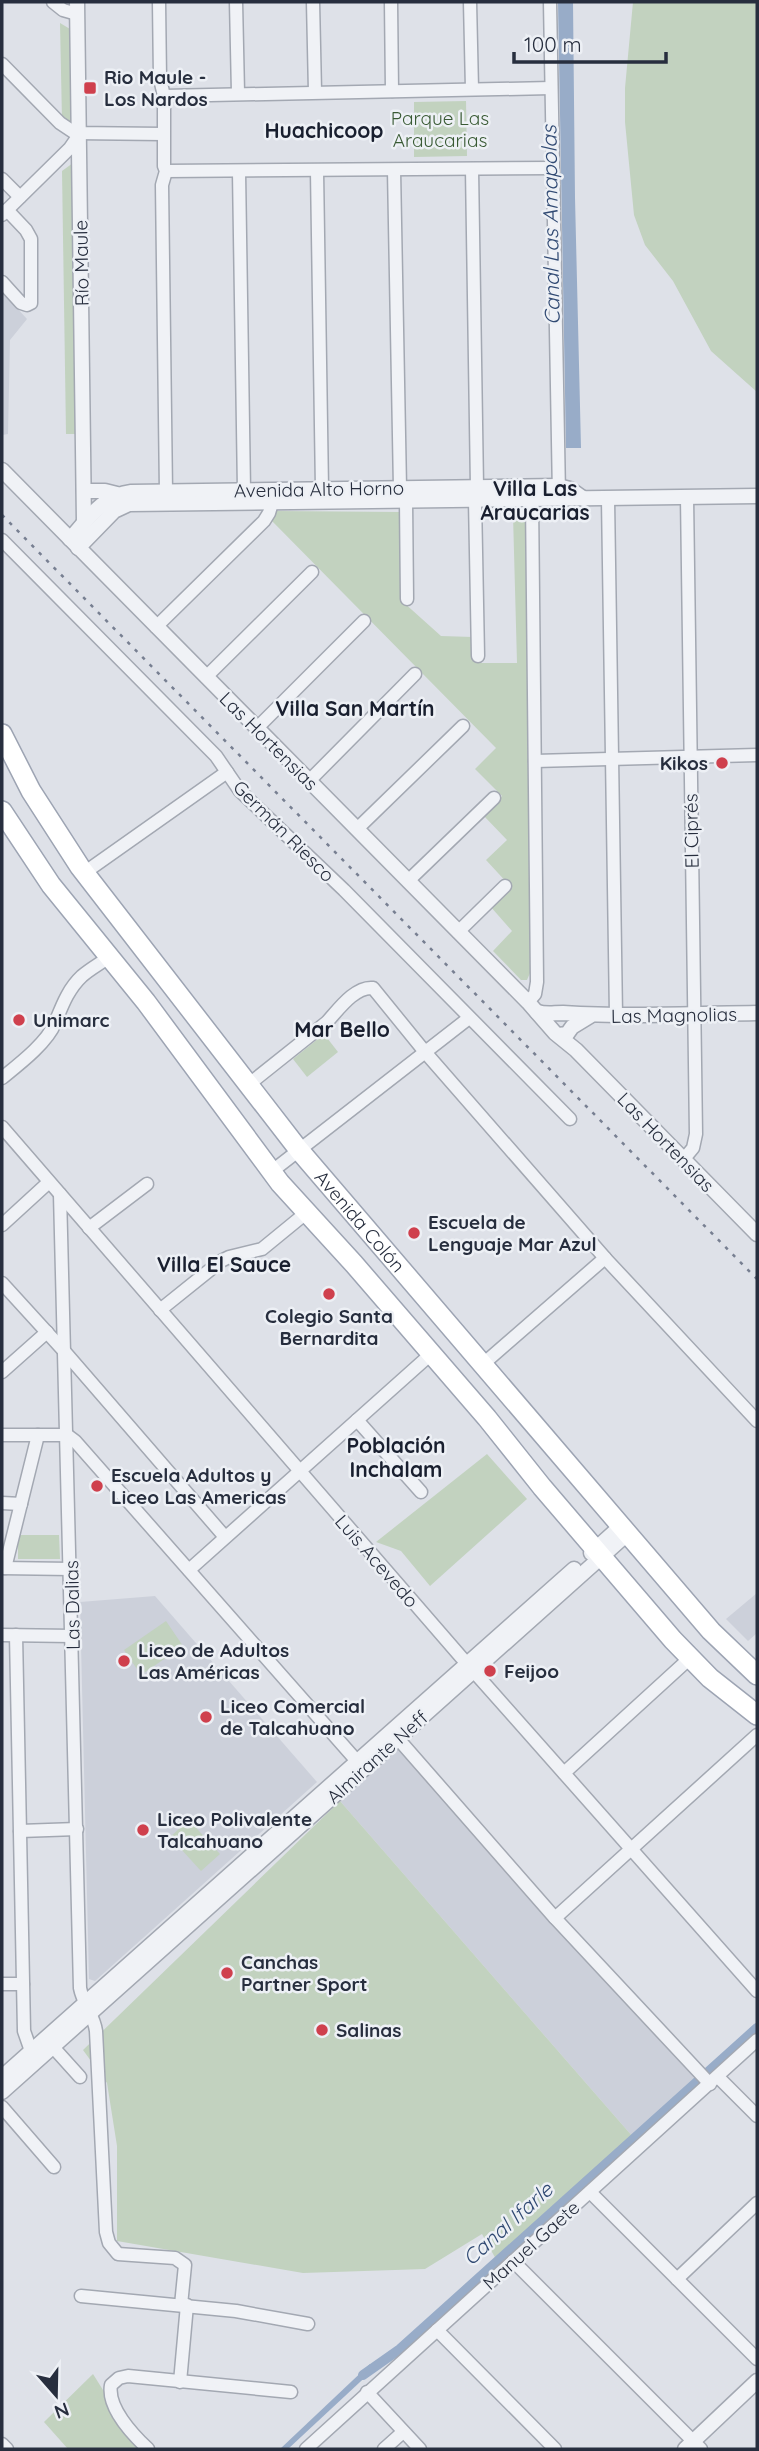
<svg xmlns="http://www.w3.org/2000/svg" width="759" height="2451" font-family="Quicksand,sans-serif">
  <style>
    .built { fill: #ccd0da }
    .green { fill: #c2d2bf }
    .water { fill: #98acc8 }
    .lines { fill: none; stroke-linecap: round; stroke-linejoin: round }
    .canal { stroke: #98acc8; stroke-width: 10 }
    .minor-casing { stroke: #a3a8b2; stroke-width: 15 }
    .tertiary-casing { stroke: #a3a8b2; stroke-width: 17 }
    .primary-casing { stroke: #9da4b3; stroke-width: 22 }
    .minor { stroke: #f0f2f6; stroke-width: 12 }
    .tertiary { stroke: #f0f2f6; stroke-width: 14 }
    .primary { stroke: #fff; stroke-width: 19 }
    .rail { stroke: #777f91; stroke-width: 2.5; stroke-dasharray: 3.5 7; stroke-linecap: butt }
    .poi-dot { fill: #cf404d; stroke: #edf0f5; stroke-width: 2.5 }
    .labels { text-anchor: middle; stroke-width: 5; stroke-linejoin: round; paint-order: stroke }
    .poi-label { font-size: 19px; font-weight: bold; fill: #272e3e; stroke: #edf0f5; text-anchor: start }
    .park-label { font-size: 19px; fill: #395a34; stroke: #edf0f5 }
    .street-label { font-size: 19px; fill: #272e3e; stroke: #edf0f5 }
    .neighbourhood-label { font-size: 21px; font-weight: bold; fill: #191f2f; stroke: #edf0f5 }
    .water-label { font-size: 21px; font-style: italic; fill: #314a73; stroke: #edf0f5 }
  </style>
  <rect width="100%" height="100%" fill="#dee1e8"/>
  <!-- built -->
  <g class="built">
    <path d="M2,292L27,319L10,340L8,434L2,435Z"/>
    <path d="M757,1593V1633L748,1641L726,1619Z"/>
    <path d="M155,1596L317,1782L95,1981L89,1979L80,1602Z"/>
    <path d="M398,1747L697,2081L633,2137L340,1801Z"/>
  </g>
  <!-- green -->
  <g class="green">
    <path d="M633,2H757V392L711,351L673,281L645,245L634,215L625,122V88Z"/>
    <path d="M60,23L70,29L73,124L62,120Z"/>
    <path d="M466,101L467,156L414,157V102Z"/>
    <path d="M73,163L76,434H66L62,171Z"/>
    <path d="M276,511L401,512L402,601L441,636L473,637L475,663H517L513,515L527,516L530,973L527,980H521L493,951L512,931L490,906L511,887L486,860L507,840L483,815L502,796L475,769L496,748L272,521Z"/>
    <path d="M324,1034L338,1052L307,1077L293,1059Z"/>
    <path d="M487,1454L527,1499L430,1586L401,1551L376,1542Z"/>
    <path d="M18,1535H59L60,1559H18Z"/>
    <path d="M166,1621L183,1646L141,1675L124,1650Z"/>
    <path d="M340,1801L633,2137L497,2261L482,2234L425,2269L303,2273L117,2241V2146L107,2083L83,2050Z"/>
    <path d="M189,1820L220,1854L201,1871L170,1837Z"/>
    <path d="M93,2374L140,2449H68L44,2422Z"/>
  </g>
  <!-- water -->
  <g class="water">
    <path d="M558,2H573L575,198L581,448H566Z"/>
    <path d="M370,2364L374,2369L288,2449H280Z"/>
  </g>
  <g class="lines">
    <!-- canal -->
    <path class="canal" d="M363,2375L400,2349L757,2028"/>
    <!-- minor casing -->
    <g class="minor-casing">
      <g id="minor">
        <path d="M53,2L63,10L77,14"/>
        <path d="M159,2L160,79L164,96V166L166,171L162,185L166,492"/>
        <path d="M236,2L238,93"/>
        <path d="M313,2L315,92"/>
        <path d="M391,2L392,91"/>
        <path d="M470,2L472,89"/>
        <path d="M550,2L559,495"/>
        <path d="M2,64L60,123L75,133L163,134"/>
        <path d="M164,96L551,88"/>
        <path d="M472,169L477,487"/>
        <path d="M394,170L400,488"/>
        <path d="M166,171L552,168"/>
        <path d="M317,171L322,489"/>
        <path d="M239,172L244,490"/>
        <path d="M2,179L20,197"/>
        <path d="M2,215L70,148L79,135"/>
        <path d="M2,282L21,303L27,305L31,303V239L26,230L7,210"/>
        <path d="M608,499L616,1015"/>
        <path d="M475,500L478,656"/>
        <path d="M406,501L407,599"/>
        <path d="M2,540L216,756L240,791L344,890L570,1119"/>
        <path d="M156,627L264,521L269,513L272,503"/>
        <path d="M206,677L312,572"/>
        <path d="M257,728L364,621"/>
        <path d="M535,761L757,755"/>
        <path d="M309,781L415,674"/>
        <path d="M357,829L463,726"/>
        <path d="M84,873L227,772"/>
        <path d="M408,881L494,798"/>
        <path d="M458,932L505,886"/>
        <path d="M528,1002L535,994L537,982L532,500"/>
        <path d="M2,1078C18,1065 47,1043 55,1023C62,1006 68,989 82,976C90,969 101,963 109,957"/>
        <path d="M248,1085L327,1022C338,1010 355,986 373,988L425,1052L605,1258L757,1421"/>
        <path d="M2,1127L461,1657L757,1991"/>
        <path d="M683,1160L693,1148L696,1134L687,497"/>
        <path d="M271,1172L469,1018"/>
        <path d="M60,1194L80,1988C83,2004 94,2015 96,2031L106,2232L109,2243L118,2254L175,2258L185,2265L181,2305"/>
        <path d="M2,1225L49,1182"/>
        <path d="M89,1228L147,1184"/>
        <path d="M2,1283L64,1351L225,1537"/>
        <path d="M160,1310L221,1261L229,1257L262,1249L306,1213"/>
        <path d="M482,1365L605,1258"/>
        <path d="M2,1372L47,1332"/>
        <path d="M357,1420L421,1492"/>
        <path d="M2,1435H67L75,1441L363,1768"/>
        <path d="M2,1503L21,1504"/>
        <path d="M2,1568L71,1569"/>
        <path d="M5,1568L38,1435"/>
        <path d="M189,1570L431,1354"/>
        <path d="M2,1635L72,1636"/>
        <path d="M16,1635L24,2031L31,2051"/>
        <path d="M393,1733L555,1918L710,2084"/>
        <path d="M564,1773L690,1658"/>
        <path d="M20,1831L77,1829"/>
        <path d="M555,1918L757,1735"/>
        <path d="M2,1984H23"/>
        <path d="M53,2047L80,2077"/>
        <path d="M718,2077L757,2116"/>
        <path d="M2,2107L54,2167"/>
        <path d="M590,2192L757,2359"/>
        <path d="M513,2261L701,2449"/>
        <path d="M677,2279L757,2203"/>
        <path d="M81,2296L236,2311L308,2324"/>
        <path d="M437,2330L555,2449"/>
        <path d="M180,2382L187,2305"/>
        <path d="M367,2392L420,2449"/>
        <path d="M2,2444L7,2449"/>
        <path d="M148,2449C132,2434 107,2407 111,2385L119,2378L128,2376L291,2392"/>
        <path d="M306,2449L757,2040"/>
        <path d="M384,2449L403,2432"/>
      </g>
    </g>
    <!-- tertiary casing -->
    <g class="tertiary-casing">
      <g id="tertiary">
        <path d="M77,2L84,523"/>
        <path d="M2,470L528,1002L555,1033L576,1050L757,1234"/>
        <path d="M84,491H105L117,494"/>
        <path d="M70,539C87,520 103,495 131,492L558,486L570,489L584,499"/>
        <path d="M78,548L114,511L129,504L757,496"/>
        <path d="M537,1012C547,1015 553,1013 563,1013C628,1017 693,1014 757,1013"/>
        <path d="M559,1035L567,1034L572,1027L590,1016"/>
        <path d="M591,1553L621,1526"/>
        <path d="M2,2077L574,1569"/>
        <path d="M2,2092L627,1534"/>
        <path d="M685,2449L757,2381"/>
      </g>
    </g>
    <!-- primary casing -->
    <g class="primary-casing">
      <g id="primary">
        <path id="s1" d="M2,734L31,791L80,867L299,1150L711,1631L757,1675"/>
        <path d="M2,811L51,885L146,1002L280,1183L354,1264L487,1418L542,1487L673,1640L710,1678L757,1715"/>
      </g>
    </g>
    <!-- minor -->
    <use href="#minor" class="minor"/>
    <!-- tertiary -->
    <use href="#tertiary" class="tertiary"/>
    <!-- primary -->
    <use href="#primary" class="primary"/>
    <!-- rail -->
    <path class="rail" d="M2,515L757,1279"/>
  </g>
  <!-- markers -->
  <g class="poi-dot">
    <rect x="83" y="81" width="14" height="14" rx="3.5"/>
    <circle cx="722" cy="763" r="7"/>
    <circle cx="19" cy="1020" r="7"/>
    <circle cx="414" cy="1233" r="7"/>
    <circle cx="329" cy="1294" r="7"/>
    <circle cx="97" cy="1486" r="7"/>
    <circle cx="124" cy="1661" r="7"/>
    <circle cx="490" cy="1671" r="7"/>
    <circle cx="206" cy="1717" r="7"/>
    <circle cx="143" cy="1830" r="7"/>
    <circle cx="227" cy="1973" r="7"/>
    <circle cx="322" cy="2030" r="7"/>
  </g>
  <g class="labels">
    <!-- poi labels -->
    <g class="poi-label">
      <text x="104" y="84">Rio Maule -<tspan x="104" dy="22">Los Nardos</tspan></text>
      <text x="708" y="770" text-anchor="end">Kikos</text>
      <text x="33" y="1027">Unimarc</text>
      <text x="428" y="1229">Escuela de<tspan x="428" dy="22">Lenguaje Mar Azul</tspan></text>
      <text x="329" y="1323" text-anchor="middle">Colegio Santa<tspan x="329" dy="22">Bernardita</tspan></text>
      <text x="111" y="1482">Escuela Adultos y<tspan x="111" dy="22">Liceo Las Americas</tspan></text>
      <text x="138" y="1657">Liceo de Adultos<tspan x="138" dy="22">Las Américas</tspan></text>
      <text x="504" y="1678">Feijoo</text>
      <text x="220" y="1713">Liceo Comercial<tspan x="220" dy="22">de Talcahuano</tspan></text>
      <text x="157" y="1826">Liceo Polivalente<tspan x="157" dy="22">Talcahuano</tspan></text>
      <text x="241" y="1969">Canchas<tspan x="241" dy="22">Partner Sport</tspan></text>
      <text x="336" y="2037">Salinas</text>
    </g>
    <!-- park labels -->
    <g class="park-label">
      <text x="440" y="125">Parque Las<tspan x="440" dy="22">Araucarias</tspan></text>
    </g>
    <!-- street labels -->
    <g class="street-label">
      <text transform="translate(81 263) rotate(-91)" y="7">Río Maule</text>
      <text transform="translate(319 489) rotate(-1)" y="7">Avenida Alto Horno</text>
      <text transform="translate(269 741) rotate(45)" y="7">Las Hortensias</text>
      <text transform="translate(284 831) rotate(45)" y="7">Germán Riesco</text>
      <text transform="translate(691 831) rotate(-91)" y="7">El Ciprés</text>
      <text transform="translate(674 1015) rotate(-1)" y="7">Las Magnolias</text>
      <text transform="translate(666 1142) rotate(46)" y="7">Las Hortensias</text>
      <text dy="7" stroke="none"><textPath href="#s1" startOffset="606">Avenida Colón</textPath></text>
      <text transform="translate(377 1561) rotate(49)" y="7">Luis Acevedo</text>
      <text transform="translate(72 1605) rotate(-91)" y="7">Las Dalias</text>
      <text transform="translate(377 1757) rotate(-42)" y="7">Almirante Neff</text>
      <text transform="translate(531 2245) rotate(-42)" y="7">Manuel Gaete</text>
    </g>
    <!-- neighbourhood labels -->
    <g class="neighbourhood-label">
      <text x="324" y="138">Huachicoop</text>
      <text x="535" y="496">Villa Las<tspan x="535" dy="24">Araucarias</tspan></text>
      <text x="355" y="716">Villa San Martín</text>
      <text x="342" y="1037">Mar Bello</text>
      <text x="224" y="1272">Villa El Sauce</text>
      <text x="396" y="1453">Población<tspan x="396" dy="24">Inchalam</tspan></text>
    </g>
    <!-- water labels -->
    <g class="water-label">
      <text transform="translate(551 225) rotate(-91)" y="7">Canal Las Amapolas</text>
      <text transform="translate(508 2224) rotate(-42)" y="7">Canal Ifarle</text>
    </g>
  </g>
  <!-- border -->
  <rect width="759" height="2451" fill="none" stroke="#272e3e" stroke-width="7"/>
  <!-- north arrow -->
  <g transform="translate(56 2395) rotate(160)" stroke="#edf0f5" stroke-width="5" paint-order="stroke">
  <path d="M0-5L12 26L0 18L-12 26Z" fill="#272e3e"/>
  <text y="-10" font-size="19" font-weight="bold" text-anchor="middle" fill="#272e3e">N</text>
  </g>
  <!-- scale -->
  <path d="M514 52v10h152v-10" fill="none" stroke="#272e3e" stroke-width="3.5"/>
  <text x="524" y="52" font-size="21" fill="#272e3e" stroke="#edf0f5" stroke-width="5" paint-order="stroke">100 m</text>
</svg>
